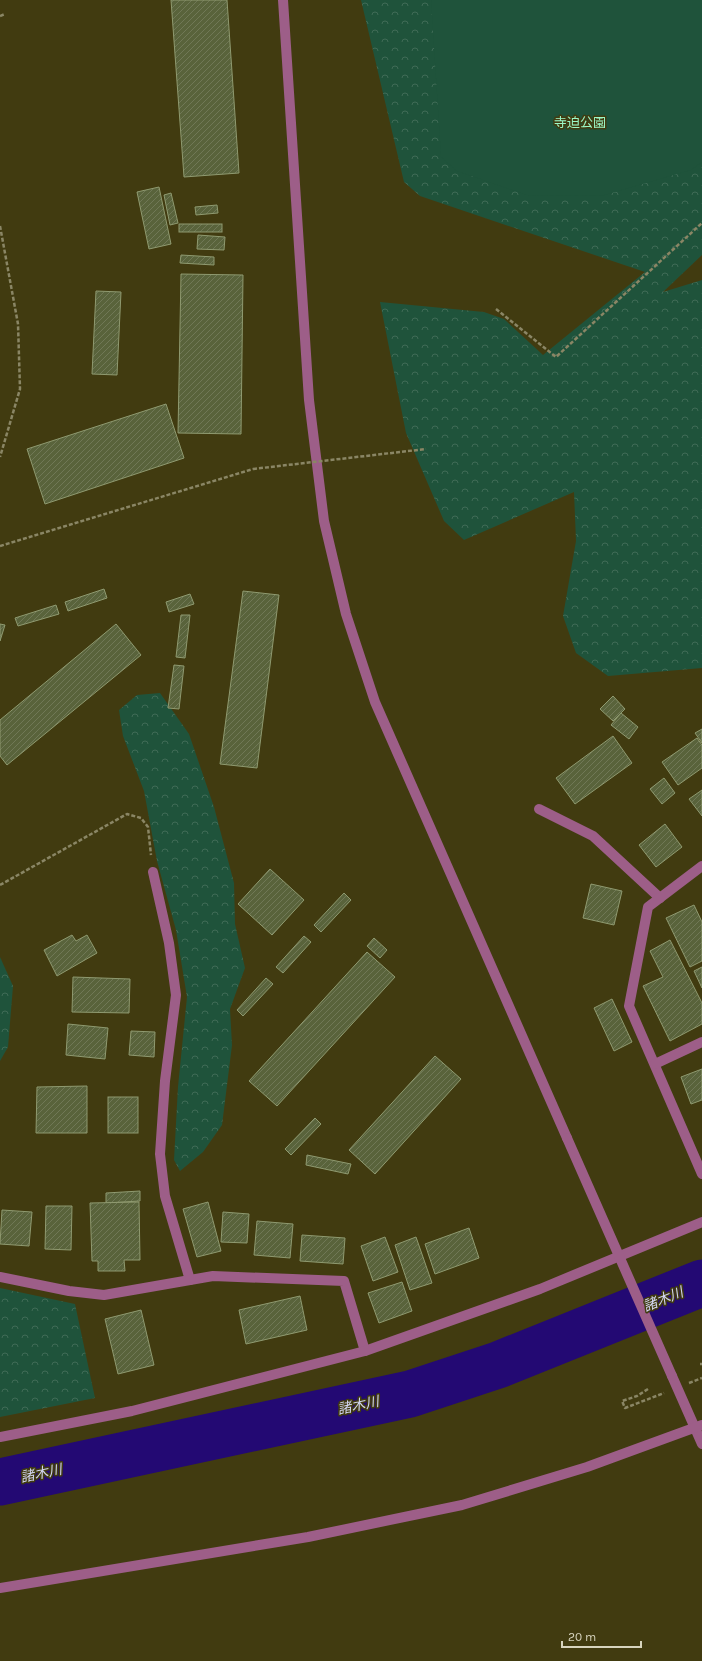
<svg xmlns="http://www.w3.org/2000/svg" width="702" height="1661" font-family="Karla,'Noto Sans JP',sans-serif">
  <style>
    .forest { fill: url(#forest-crowns) }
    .pitch { fill: #1f533b }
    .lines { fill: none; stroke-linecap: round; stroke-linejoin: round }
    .river { stroke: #230973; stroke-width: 47 }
    .building { fill: url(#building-hatch); stroke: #8f9a70 }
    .path { stroke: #8a8665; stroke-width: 2.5; stroke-dasharray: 4 2; stroke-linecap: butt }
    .minor { stroke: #9d5e88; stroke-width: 10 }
    .path-bridge { stroke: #8a8665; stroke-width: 2.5; stroke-dasharray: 4 2; stroke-linecap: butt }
    .minor-bridge { stroke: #9d5e88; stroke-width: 10 }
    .labels { text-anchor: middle; stroke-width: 3; stroke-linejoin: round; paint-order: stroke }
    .park-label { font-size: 13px; fill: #9af8c8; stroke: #413b10 }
    .water-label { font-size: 14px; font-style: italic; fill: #d2d5f1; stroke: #413b10 }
  </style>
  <defs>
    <pattern id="forest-crowns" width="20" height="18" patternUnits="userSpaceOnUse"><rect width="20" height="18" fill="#1f533b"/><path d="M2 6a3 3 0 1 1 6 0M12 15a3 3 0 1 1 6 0" fill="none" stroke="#3f6b56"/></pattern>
    <pattern id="building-hatch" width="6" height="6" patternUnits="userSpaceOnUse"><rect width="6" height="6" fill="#59633b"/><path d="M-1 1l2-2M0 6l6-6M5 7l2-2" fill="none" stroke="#707856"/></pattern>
  </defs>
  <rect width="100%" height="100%" fill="#413b10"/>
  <!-- forest -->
  <g class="forest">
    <path d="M361,0H702V255L663,292L702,280V668L608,676L576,653L563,616L576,541L574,492L464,540L444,521L406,433L380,302L484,312L504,319L543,355L645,272L420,196L404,182Z"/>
    <path d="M160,693L189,734L214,807L234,883L235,924L245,968L230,1009L232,1045L222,1125L203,1152L180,1171L174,1160L178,1087L187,997L176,930L157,861L144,791L123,736L119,710L137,695Z"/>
    <path d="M0,957L13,986L8,1047L0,1061Z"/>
    <path d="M0,1288L75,1304L95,1398L0,1417Z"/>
  </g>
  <!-- pitch -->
  <path class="pitch" d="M431,0H702V162L691,170L601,196L527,195L457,171L441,157Z"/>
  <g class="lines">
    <!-- river -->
    <path class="river" d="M0,1482L410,1394L498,1365L702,1283"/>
  </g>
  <!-- building -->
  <g class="building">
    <path d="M171,0H227L239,173L184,177Z"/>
    <path d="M159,187L171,244L149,249L137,192Z"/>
    <path d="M171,193L178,223L170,225L164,195Z"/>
    <path d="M217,205L218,213L196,215L195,207Z"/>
    <rect x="179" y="224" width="43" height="8"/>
    <path d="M198,235L225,237L224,250L197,249Z"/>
    <path d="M181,255L214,257V265L180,263Z"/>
    <path d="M181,274L243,275L241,434L178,433Z"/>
    <path d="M96,291L121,292L117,375L92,374Z"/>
    <path d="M166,404L184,458L45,504L27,449Z"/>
    <path d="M104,589L107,598L68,611L65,602Z"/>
    <path d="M243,591L279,595L257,768L220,764Z"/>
    <path d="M190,594L194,604L169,612L166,602Z"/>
    <path d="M56,605L59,614L18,626L15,618Z"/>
    <path d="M181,615H190L185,658L176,657Z"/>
    <path d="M0,624L5,625L0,641Z"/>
    <path d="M116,624L141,655L7,765L0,756V720Z"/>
    <path d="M174,665L184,666L179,709L168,708Z"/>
    <path d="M613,696L625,709L613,721L600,709Z"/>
    <path d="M621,713L638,727L629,739L611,725Z"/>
    <path d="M702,729V743L695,733Z"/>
    <path d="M613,736L632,763L575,804L556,778Z"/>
    <path d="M697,738L702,745V768L678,785L662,762Z"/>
    <path d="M664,778L675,793L662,804L650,789Z"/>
    <path d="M702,790V816L689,799Z"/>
    <path d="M665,824L682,847L656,867L639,845Z"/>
    <path d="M270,869L304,900L272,935L238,904Z"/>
    <path d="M591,884L622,891L614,925L583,918Z"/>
    <path d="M344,893L351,900L321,932L314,925Z"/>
    <path d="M694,905L702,922V961L690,967L666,918Z"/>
    <path d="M72,935L76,941L87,935L97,953L57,976L44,950Z"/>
    <path d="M304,936L311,942L283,973L276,967Z"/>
    <path d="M374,938L387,950L380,958L367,946Z"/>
    <path d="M670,940L702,1003V1024L670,1041L643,986L663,977L650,951Z"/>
    <path d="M367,952L395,977L277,1106L249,1081Z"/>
    <path d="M702,967V988L694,971Z"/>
    <path d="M73,977L130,979L129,1013L72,1012Z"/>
    <path d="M266,978L273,984L243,1016L237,1010Z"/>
    <path d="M612,999L632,1042L614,1051L594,1008Z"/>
    <path d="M68,1024L108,1028L105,1059L66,1055Z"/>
    <path d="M131,1031L155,1032L154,1057L129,1055Z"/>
    <path d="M435,1056L461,1079L375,1174L349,1150Z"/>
    <path d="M702,1069V1100L691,1104L681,1077Z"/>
    <path d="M87,1086V1133H36L37,1087Z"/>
    <rect x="108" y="1097" width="30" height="36"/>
    <path d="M315,1118L321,1124L291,1155L285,1149Z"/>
    <path d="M307,1155L351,1164L348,1174L306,1165Z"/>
    <path d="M140,1191V1201L106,1203V1193Z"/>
    <path d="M139,1202L140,1260H124L125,1271H98V1261H92L90,1203Z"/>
    <path d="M208,1202L221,1251L197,1257L183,1209Z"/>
    <path d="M46,1206H72L71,1250L45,1249Z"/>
    <path d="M2,1210L32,1212L29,1246L0,1244Z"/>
    <path d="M223,1212L249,1214L247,1243L221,1242Z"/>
    <path d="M257,1221L293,1224L290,1258L254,1255Z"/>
    <path d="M469,1228L479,1258L435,1274L425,1244Z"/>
    <path d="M302,1235L345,1238L343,1264L300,1261Z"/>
    <path d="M385,1237L398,1272L373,1281L361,1246Z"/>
    <path d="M416,1237L432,1283L410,1290L395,1245Z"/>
    <path d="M402,1282L412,1311L379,1323L368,1293Z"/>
    <path d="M300,1296L307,1330L246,1344L239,1310Z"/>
    <path d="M141,1310L154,1365L118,1374L105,1319Z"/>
  </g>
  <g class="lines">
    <!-- path -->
    <g class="path">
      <path d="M0,16L5,14"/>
      <path d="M0,226L18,324L20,389L0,457"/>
      <path d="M496,309L556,357L702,223"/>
      <path d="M0,546L253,469"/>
      <path d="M0,885L127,814L141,818L148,827L151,855"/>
      <path d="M700,1364H702"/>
    </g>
    <!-- minor -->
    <g class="minor">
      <path d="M283,0L309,400L324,521L346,614L375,702L567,1138"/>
      <path d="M539,809L593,836L660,898"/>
      <path d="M702,866L648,907L629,1006L702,1174"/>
      <path d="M153,872L169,943L176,995L165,1081L160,1154L165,1196L190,1280"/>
      <path d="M655,1064L702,1042"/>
      <path d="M0,1277L69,1291L104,1295L213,1276L344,1281L365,1351"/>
      <path d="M672,1376L702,1444"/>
      <path d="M0,1437L132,1411L365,1351L540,1289L702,1222"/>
      <path d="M0,1588L308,1537L462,1505L587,1467L702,1425"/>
    </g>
    <!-- path-bridge -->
    <g class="path-bridge">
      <path d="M253,469L426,449"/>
      <path d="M689,1383L702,1378"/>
      <path d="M648,1389L637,1396L622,1401L625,1408L664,1393"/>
    </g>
    <!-- minor-bridge -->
    <path class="minor-bridge" d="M567,1138L672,1376"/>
  </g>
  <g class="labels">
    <!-- park labels -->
    <g class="park-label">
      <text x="580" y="127">寺迫公園</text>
    </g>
    <!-- water labels -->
    <g class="water-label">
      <text transform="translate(663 1299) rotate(-22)" y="5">諸木川</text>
      <text transform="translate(358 1405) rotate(-12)" y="5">諸木川</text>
      <text transform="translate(41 1473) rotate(-12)" y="5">諸木川</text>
    </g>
  </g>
  <!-- scale -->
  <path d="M562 1641v6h79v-6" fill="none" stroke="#d7d4be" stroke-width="2"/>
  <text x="568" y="1641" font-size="12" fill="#d7d4be" stroke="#413b10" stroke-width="3" paint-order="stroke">20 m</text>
</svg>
